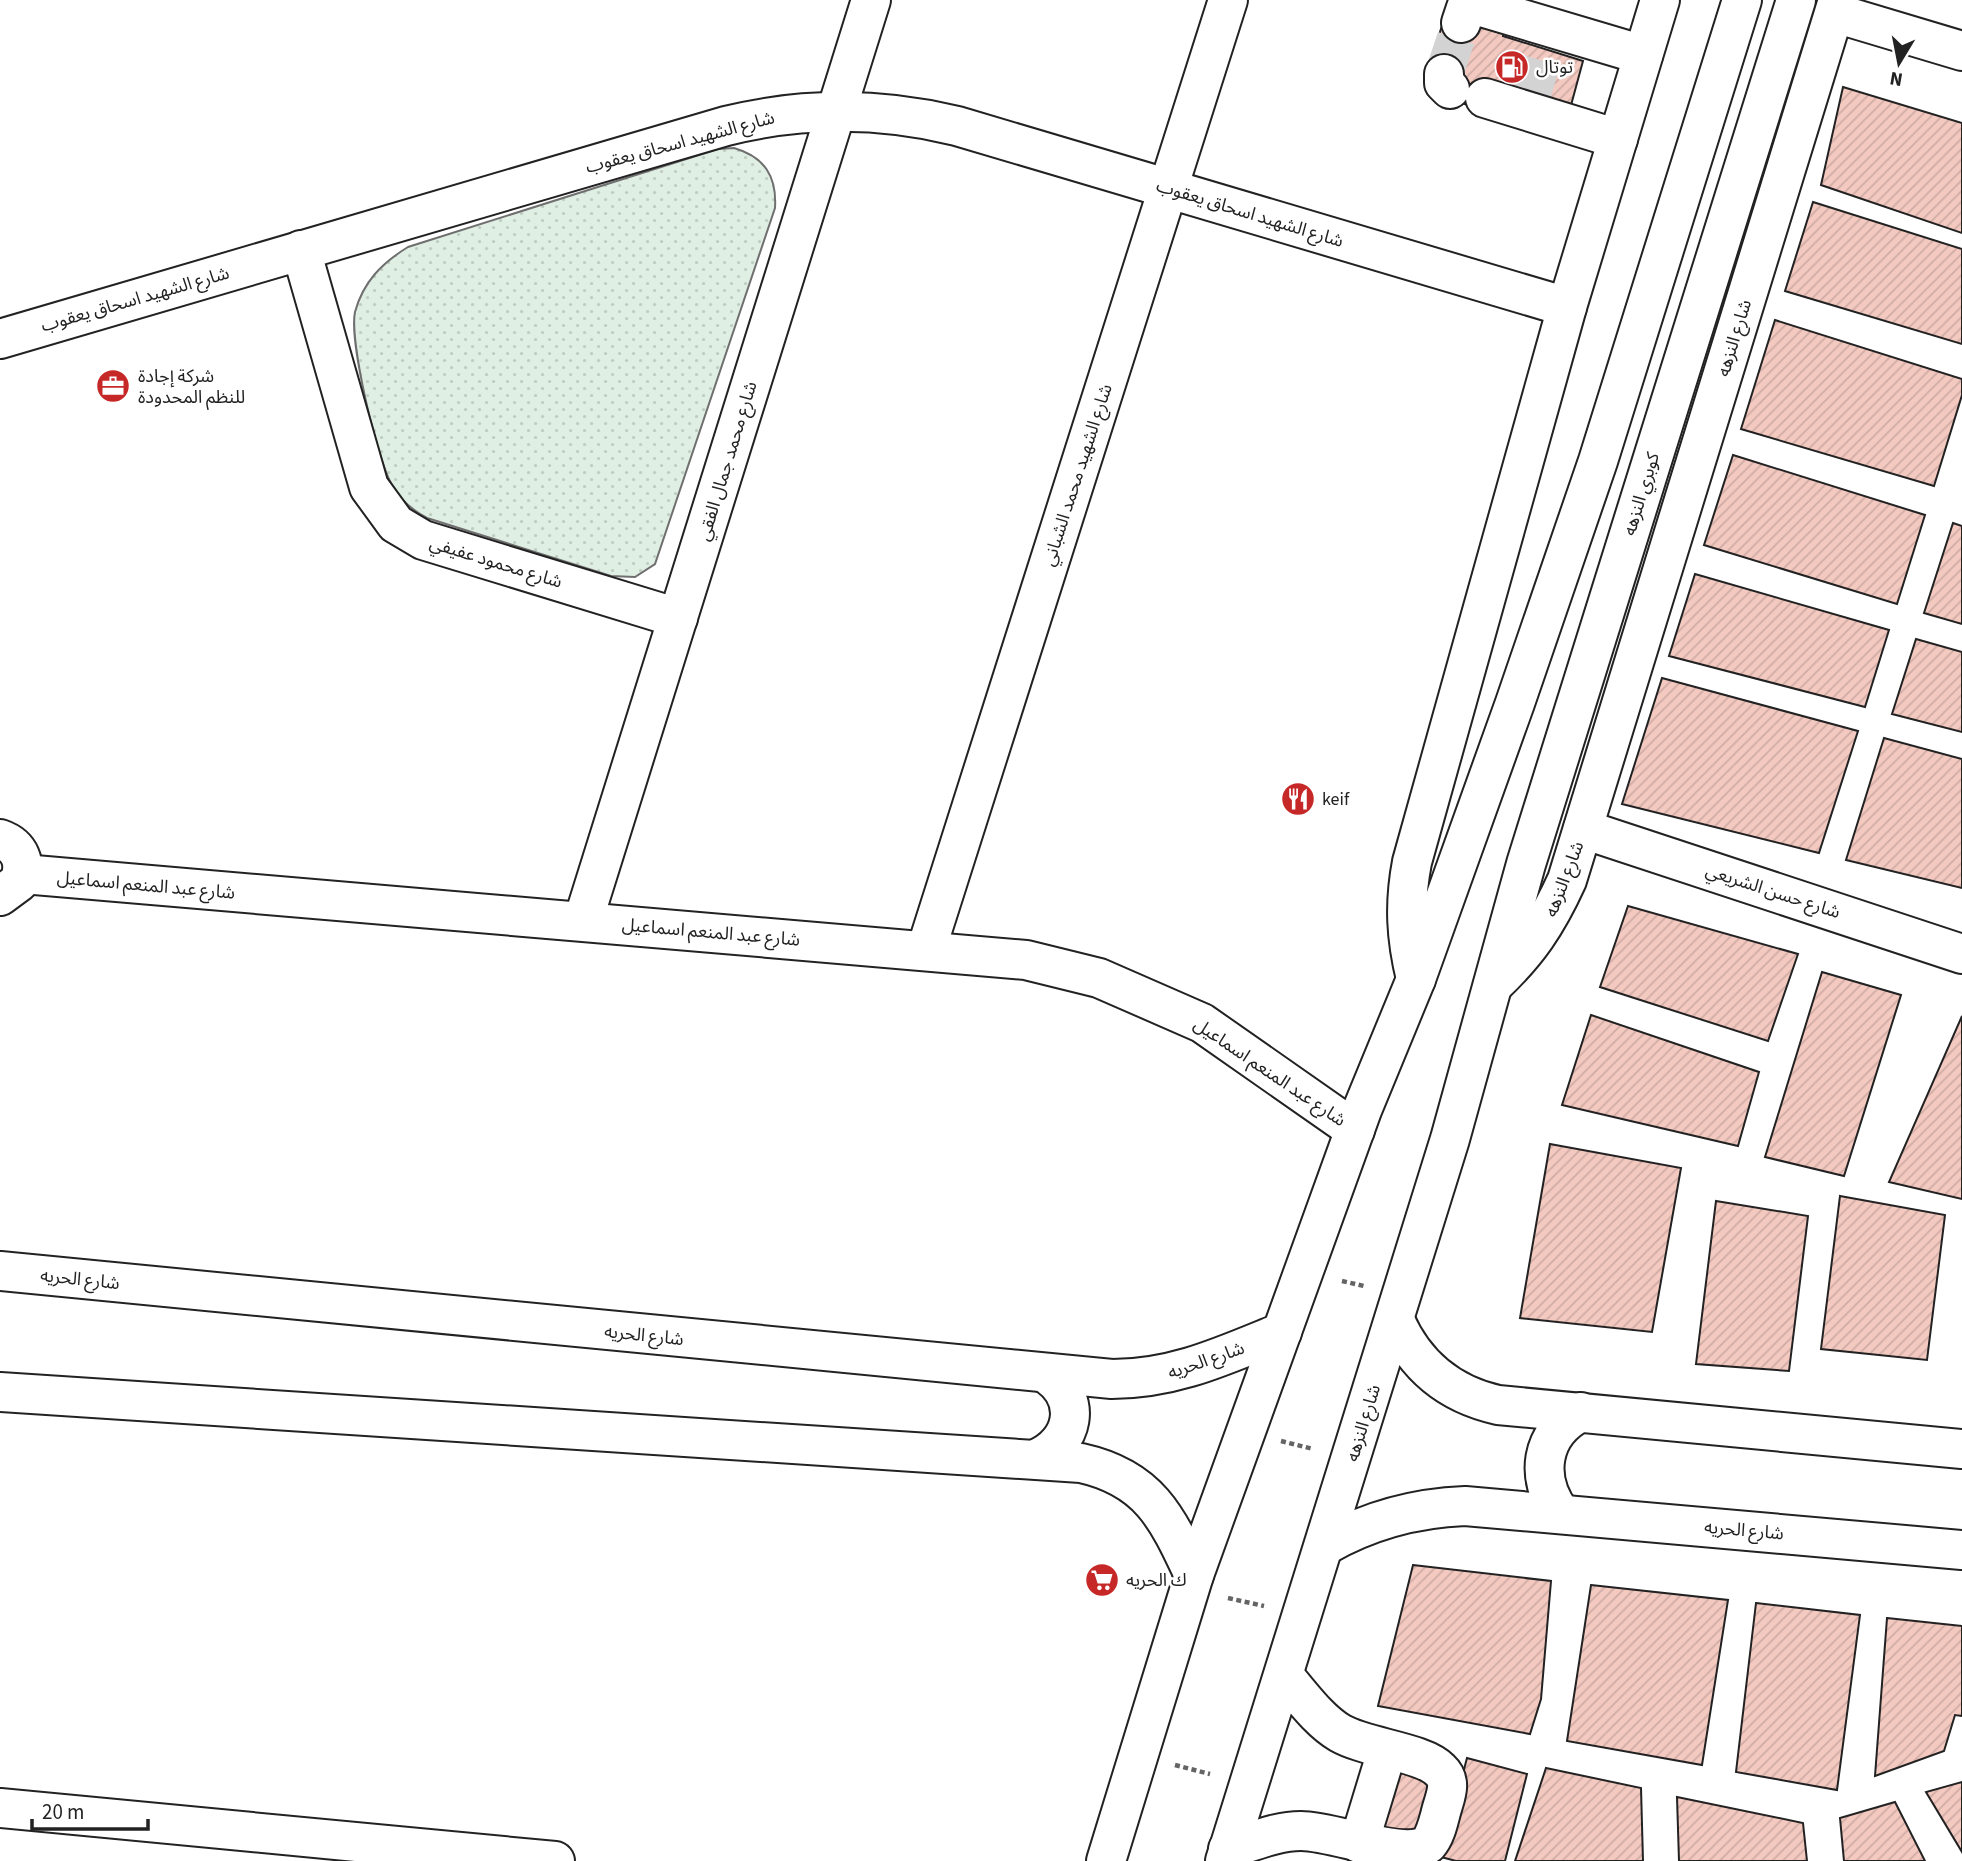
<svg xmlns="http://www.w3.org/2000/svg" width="1962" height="1861" font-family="'Source Sans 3','Noto Sans Arabic',sans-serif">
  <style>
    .grass { fill: url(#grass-dots); stroke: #6f6f6f; stroke-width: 2 }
    .building { fill: url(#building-hatch); stroke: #222; stroke-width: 2 }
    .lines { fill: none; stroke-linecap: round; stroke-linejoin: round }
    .minor-tunnel { stroke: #d3d3d3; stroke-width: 38; stroke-dasharray: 38 19; stroke-linecap: butt }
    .minor-casing { stroke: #222; stroke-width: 42 }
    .major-casing { stroke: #222; stroke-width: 42 }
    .path { stroke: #646464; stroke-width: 4.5; stroke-dasharray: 5 3.5; stroke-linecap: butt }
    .minor { stroke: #fff; stroke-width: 38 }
    .major { stroke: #fff; stroke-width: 38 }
    .labels { text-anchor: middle; stroke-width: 5; stroke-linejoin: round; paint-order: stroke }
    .poi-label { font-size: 18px; fill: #222; stroke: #fff; text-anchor: start }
    .street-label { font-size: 18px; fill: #222; stroke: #fff }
  </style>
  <defs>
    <pattern id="grass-dots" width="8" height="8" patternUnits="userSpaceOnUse" patternTransform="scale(1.75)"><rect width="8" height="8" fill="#e0efe3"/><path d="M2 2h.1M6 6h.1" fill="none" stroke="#c0cdc2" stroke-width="1.8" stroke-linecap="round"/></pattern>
    <pattern id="building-hatch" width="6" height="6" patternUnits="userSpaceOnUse" patternTransform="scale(1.75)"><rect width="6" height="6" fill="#f3c9c0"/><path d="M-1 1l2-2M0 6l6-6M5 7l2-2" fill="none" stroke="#d0aca5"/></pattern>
  </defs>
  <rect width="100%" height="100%" fill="#fff"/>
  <!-- grass -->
  <path class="grass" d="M734,148C765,157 777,177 775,208L655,564L635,577L611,576L427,518C412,510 400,500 392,485C377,460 349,340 355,312C363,282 382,263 408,247L718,149Z"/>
  <!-- building -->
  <g class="building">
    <path d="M1444,19L1507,21L1503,36L1583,61L1570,109H1482L1447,99L1444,74L1433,55Z"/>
    <path d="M1843,87L1962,123V233L1821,185Z"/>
    <path d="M1813,202L1962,249V344L1785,291Z"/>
    <path d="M1775,320L1962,379V395L1934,486L1741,429Z"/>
    <path d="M1733,455L1925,515L1897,604L1704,545Z"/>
    <path d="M1953,523L1962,526V624L1924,613Z"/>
    <path d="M1695,574L1889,630L1865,707L1669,656Z"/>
    <path d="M1916,639L1962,652V732L1892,714Z"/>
    <path d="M1662,678L1858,731L1819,853L1622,804Z"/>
    <path d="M1884,738L1962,759V888L1846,860Z"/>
    <path d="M1628,906L1798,954L1768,1041L1600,987Z"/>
    <path d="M1822,972L1901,995L1844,1176L1765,1157Z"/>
    <path d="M1591,1015L1759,1072L1738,1146L1562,1105Z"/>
    <path d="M1962,1016V1199L1889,1182Z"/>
    <path d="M1550,1144L1681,1168L1652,1332L1520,1318Z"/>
    <path d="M1840,1196L1945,1215L1927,1360L1821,1349Z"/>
    <path d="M1716,1201L1808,1216L1789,1371L1696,1364Z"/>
    <path d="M1413,1565L1551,1581L1541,1699L1530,1734L1378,1706Z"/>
    <path d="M1591,1585L1728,1600L1702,1765L1567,1741Z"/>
    <path d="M1756,1603L1860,1615L1837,1790L1736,1772Z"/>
    <path d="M1887,1618L1962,1626V1716L1955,1715L1944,1751L1875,1776Z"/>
    <path d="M1467,1758L1527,1774L1505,1861H1456L1441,1857Z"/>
    <path d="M1396,1764L1434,1775L1413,1846L1375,1834Z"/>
    <path d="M1546,1768L1641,1788L1643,1861H1515Z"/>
    <path d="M1962,1782V1852L1926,1792Z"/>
    <path d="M1677,1797L1803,1823L1807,1861H1679Z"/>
    <path d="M1895,1802L1925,1861H1844L1840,1818Z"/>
  </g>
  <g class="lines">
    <!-- minor-tunnel -->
    <g class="minor-tunnel">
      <path d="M1444,74L1461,23"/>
      <path d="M1531,97L1545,49"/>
    </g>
    <!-- minor casing -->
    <g class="minor-casing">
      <g id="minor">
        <path d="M1835,13L1962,51"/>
        <path d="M1461,23L1466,8L1475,5L1643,55"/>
        <path d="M1444,74V83L1450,89"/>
        <path d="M1485,98L1618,139"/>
        <path d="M301,250L369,487L396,524L423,540L678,618"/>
        <path d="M0,339L726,126C803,107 879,107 957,126L1567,307"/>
        <path d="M1583,829L1962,954"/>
        <path d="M0,839C20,846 27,863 19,882L0,896"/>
        <path d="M23,874L1026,960L1099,978L1202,1023L1355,1130"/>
        <path d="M583,921L871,0"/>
        <path d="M926,950L1228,0"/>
        <path d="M0,1271L1112,1379C1175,1379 1225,1355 1282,1332"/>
        <path d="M1395,1320C1415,1366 1449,1394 1498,1405L1962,1449"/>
        <path d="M0,1392L1081,1463C1149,1478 1167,1517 1194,1575"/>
        <path d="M1036,1459C1074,1443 1083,1400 1048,1375"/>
        <path d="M1561,1514C1534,1478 1540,1433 1581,1412"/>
        <path d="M1324,1546C1369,1520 1414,1508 1465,1506L1962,1550"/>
        <path d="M0,1808L555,1861"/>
        <path d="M1359,1843L1387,1751"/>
        <path d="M1228,1849C1252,1842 1276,1831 1301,1831C1335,1831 1404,1861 1428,1844C1437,1834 1439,1817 1443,1805C1447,1792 1451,1780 1440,1770C1423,1752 1366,1748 1340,1733C1318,1720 1301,1695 1284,1676"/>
      </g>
    </g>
    <!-- major casing -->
    <g class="major-casing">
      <g id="major">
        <path d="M1416,979C1406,938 1404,904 1412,862L1567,307L1660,0"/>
        <path d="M1493,985C1528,952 1547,924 1567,880L1838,0"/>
        <path d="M1106,1861L1194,1575L1362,1110L1416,979L1515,703L1598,461L1742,0"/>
        <path d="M1225,1861L1450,1139L1526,864L1796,0"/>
      </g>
    </g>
    <!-- path -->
    <g class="path">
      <path d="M1342,1281L1364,1286"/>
      <path d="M1281,1441L1313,1449"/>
      <path d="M1228,1598L1264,1606"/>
      <path d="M1175,1765L1210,1774"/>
    </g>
    <!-- minor -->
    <use href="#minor" class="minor"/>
    <!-- major -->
    <use href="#major" class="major"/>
  </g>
  <!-- icons -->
  <defs>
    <g id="fuel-disc" transform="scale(1.75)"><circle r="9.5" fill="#c62828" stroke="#fff"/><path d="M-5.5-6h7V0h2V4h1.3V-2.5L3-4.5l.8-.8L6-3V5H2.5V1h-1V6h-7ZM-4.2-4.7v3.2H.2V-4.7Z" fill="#fff"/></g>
    <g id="office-disc" transform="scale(1.75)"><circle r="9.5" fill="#c62828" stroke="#fff"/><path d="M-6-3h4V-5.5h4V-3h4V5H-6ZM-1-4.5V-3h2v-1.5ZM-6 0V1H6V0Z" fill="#fff"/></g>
    <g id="restaurant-disc" transform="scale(1.75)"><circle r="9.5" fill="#c62828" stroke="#fff"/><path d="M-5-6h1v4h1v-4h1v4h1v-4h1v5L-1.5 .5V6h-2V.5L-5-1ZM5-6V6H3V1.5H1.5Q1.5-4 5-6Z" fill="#fff"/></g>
    <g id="supermarket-disc" transform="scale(1.75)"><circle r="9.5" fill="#c62828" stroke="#fff"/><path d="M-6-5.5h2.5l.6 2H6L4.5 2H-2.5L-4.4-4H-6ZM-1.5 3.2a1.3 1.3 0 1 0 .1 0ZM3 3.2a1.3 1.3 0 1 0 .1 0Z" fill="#fff"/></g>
  </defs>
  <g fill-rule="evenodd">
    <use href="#fuel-disc" x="1512" y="67"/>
    <use href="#office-disc" x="113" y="386"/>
    <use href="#restaurant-disc" x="1298" y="799"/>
    <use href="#supermarket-disc" x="1102" y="1580"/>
  </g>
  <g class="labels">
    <!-- poi labels -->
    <g class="poi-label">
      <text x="1536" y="73">توتال</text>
      <text x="138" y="382">شركة إجادة<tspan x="138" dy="21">للنظم المحدودة</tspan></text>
      <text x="1322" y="805">keif</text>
      <text x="1126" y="1586">ك الحريه</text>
    </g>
    <!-- street labels -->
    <g class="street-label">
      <text transform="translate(680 142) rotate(-15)" y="6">شارع الشهيد اسحاق يعقوب</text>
      <text transform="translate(1250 213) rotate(17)" y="6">شارع الشهيد اسحاق يعقوب</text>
      <text transform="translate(135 299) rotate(-16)" y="6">شارع الشهيد اسحاق يعقوب</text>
      <text transform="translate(1734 338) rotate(-73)" y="6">شارع النزهه</text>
      <text transform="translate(727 461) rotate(-73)" y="6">شارع محمد جمال الفقي</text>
      <text transform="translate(1077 475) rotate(-72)" y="6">شارع الشهيد محمد الشباني</text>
      <text transform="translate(1641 494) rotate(-73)" y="6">كوبري النزهه</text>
      <text transform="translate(496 562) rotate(17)" y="6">شارع محمود عفيفي</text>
      <text transform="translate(1564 879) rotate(-69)" y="6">شارع النزهه</text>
      <text transform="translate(146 885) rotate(5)" y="6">شارع عبد المنعم اسماعيل</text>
      <text transform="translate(1773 891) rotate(18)" y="6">شارع حسن الشريعي</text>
      <text transform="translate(711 932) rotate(5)" y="6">شارع عبد المنعم اسماعيل</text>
      <text transform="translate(1270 1072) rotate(34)" y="6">شارع عبد المنعم اسماعيل</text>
      <text transform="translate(80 1279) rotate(6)" y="6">شارع الحريه</text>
      <text transform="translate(644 1335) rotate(6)" y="6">شارع الحريه</text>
      <text transform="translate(1206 1360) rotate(-19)" y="6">شارع الحريه</text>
      <text transform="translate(1363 1423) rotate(-73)" y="6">شارع النزهه</text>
      <text transform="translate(1744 1530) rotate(5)" y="6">شارع الحريه</text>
    </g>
  </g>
  <!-- north arrow -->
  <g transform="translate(1899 63) rotate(190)" stroke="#ffffff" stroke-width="5" paint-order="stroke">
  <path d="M0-5L12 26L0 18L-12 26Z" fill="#222222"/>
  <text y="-10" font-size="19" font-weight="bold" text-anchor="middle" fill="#222222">N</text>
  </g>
  <!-- scale -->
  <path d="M32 1819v10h116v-10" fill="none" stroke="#222222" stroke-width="3.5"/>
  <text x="42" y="1819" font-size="21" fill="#222222" stroke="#ffffff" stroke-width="5" paint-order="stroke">20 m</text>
</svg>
